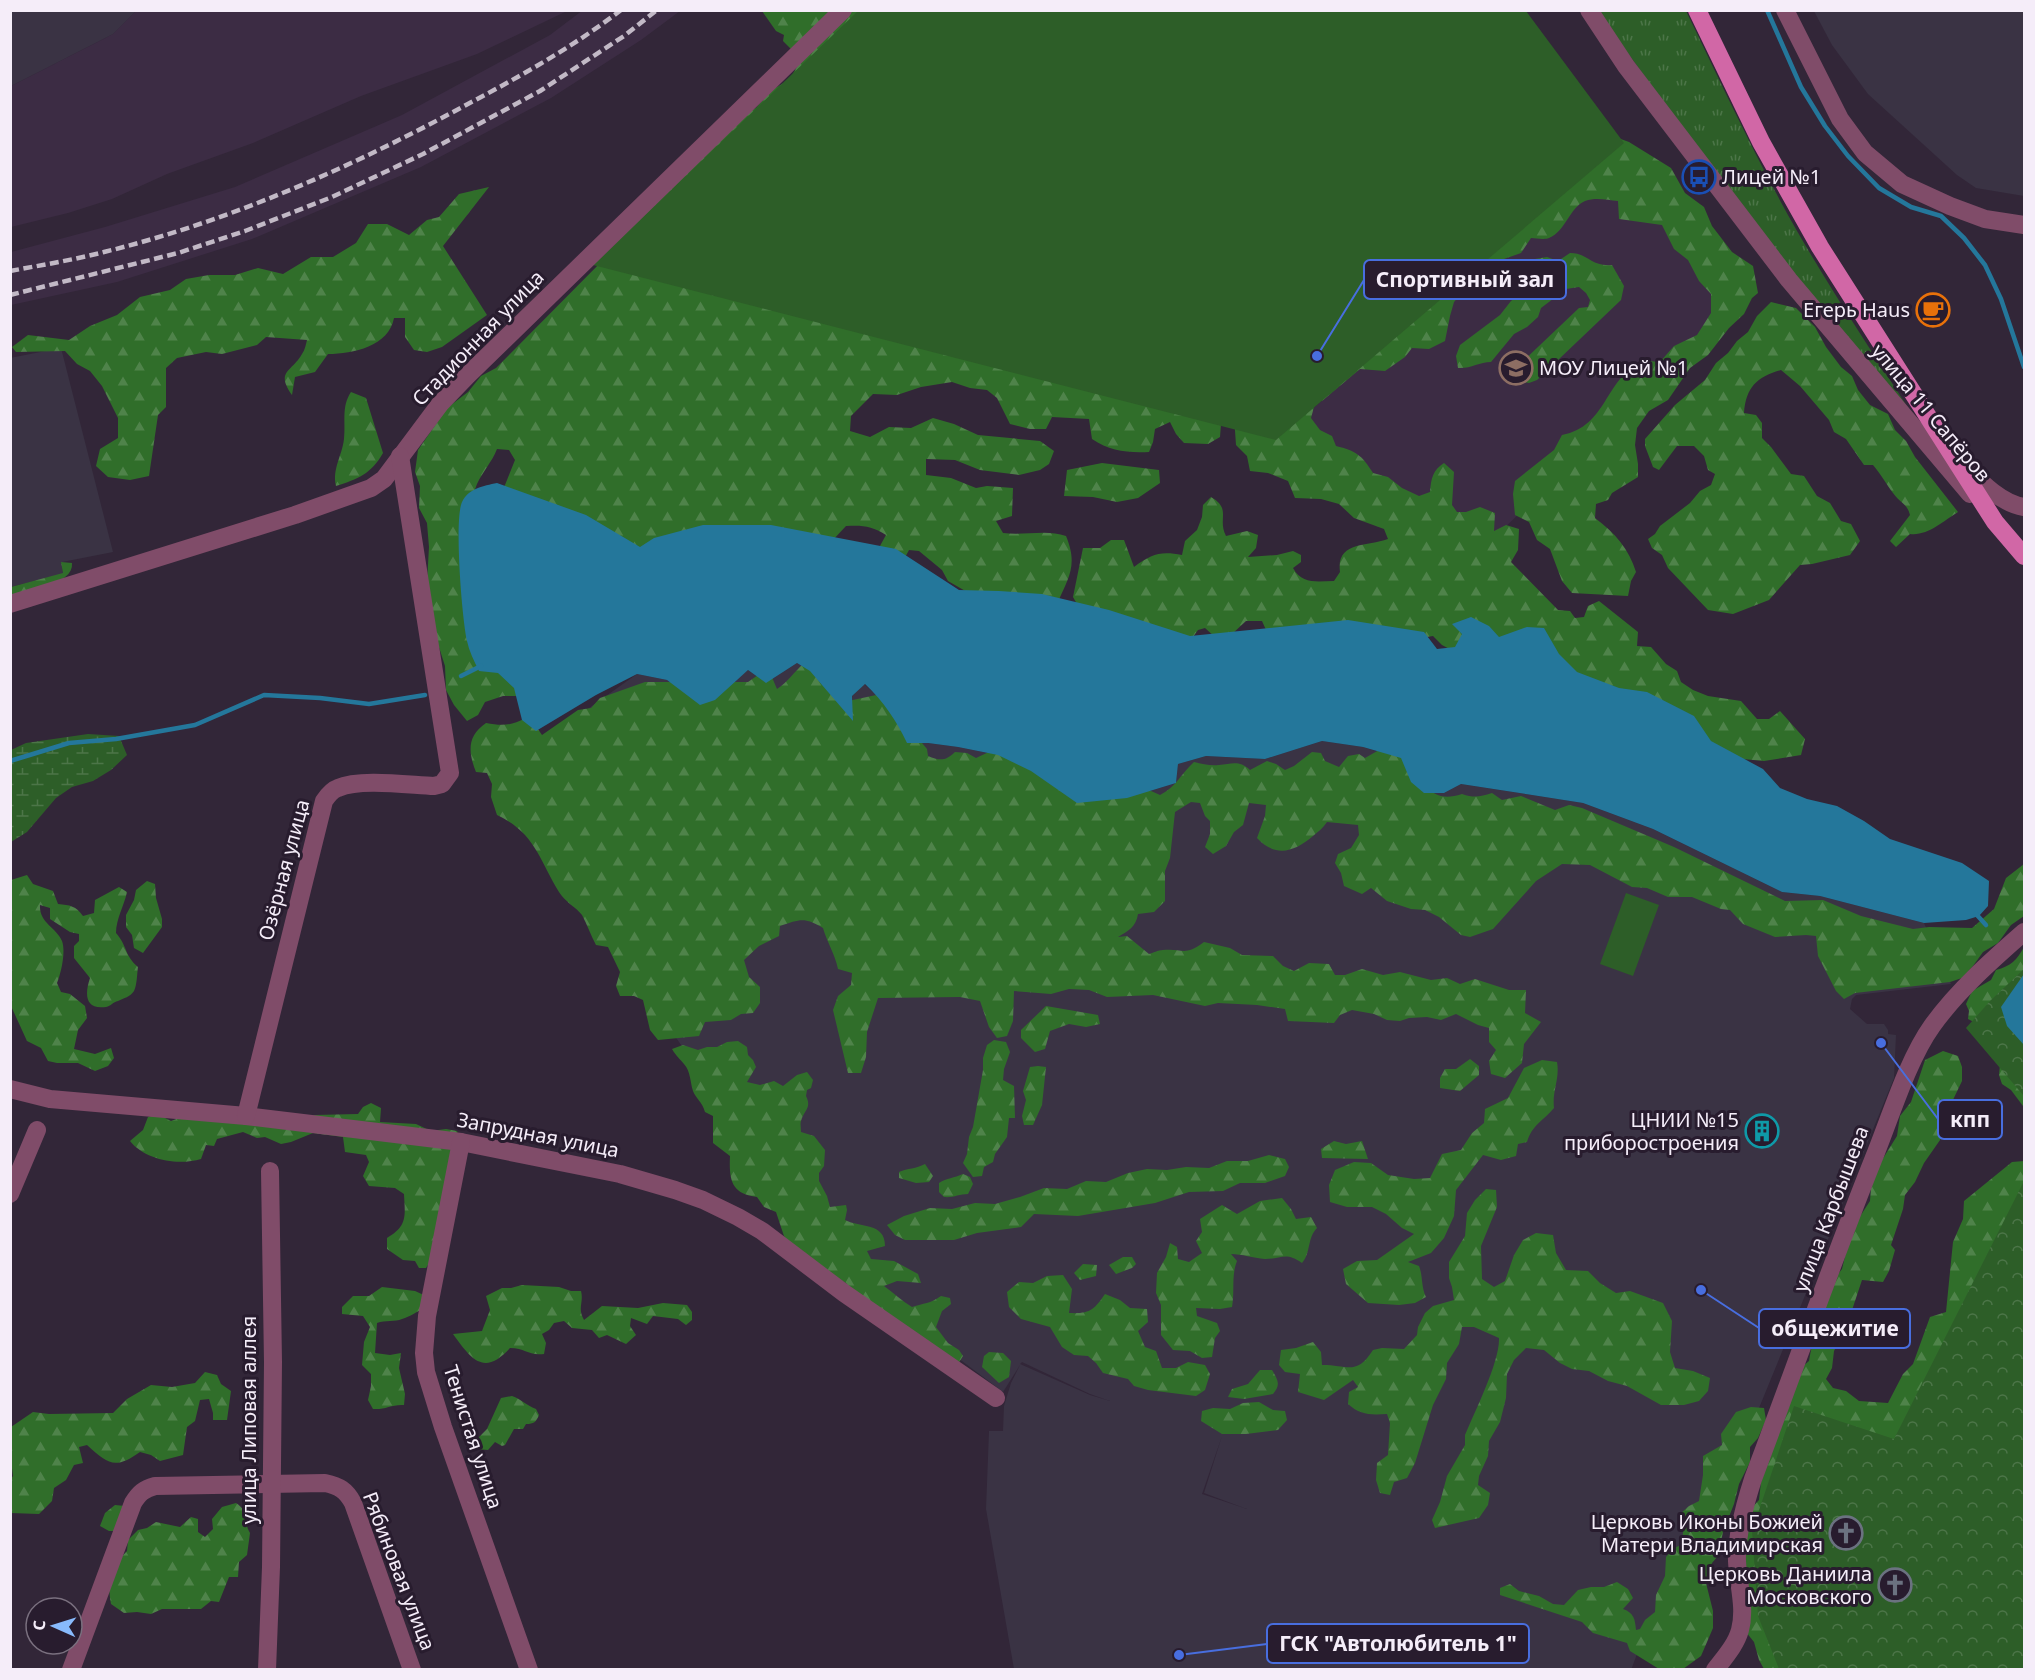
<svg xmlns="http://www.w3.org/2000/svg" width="2035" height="1680" font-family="'Noto Sans',sans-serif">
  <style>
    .built { fill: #3c2c44 }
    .industrial { fill: #3a3344; fill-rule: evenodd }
    .grass { fill: url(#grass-tufts) }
    .forest { fill: url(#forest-firs) }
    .wetland { fill: url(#wetland-marsh) }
    .park { fill: url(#park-crowns) }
    .pitch { fill: #2d5e28 }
    .water { fill: #24779b }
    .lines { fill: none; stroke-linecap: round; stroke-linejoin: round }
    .stream { stroke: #24779b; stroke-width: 4.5 }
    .minor { stroke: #804c69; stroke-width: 18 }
    .major { stroke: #d167a6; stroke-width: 18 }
    .rail { stroke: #c2b9c6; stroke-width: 4.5; stroke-dasharray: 9 4.5; stroke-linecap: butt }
    .labels { text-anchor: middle; stroke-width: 6; stroke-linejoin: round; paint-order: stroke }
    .poi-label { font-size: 20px; fill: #f5edf9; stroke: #281c2e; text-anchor: end }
    .street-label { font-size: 20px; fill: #f5edf9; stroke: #281c2e }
    .leader { fill: none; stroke: #486edf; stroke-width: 2 }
    .callout-dot { fill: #486edf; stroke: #281c2e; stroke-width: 2 }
    .callout { fill: #281c2e; stroke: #486edf; stroke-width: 2 }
    .callout-label { font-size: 21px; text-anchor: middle; font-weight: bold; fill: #f5edf9 }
  </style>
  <defs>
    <pattern id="grass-tufts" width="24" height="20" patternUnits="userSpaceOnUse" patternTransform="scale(1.5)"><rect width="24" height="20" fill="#2d5e28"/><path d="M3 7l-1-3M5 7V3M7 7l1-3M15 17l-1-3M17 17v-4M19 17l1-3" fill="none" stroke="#4c7548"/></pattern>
    <pattern id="forest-firs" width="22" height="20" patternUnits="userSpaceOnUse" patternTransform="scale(1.5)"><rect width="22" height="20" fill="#306e2a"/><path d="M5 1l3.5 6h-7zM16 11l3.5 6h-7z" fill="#4f834a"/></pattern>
    <pattern id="wetland-marsh" width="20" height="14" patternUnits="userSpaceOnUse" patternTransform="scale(1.5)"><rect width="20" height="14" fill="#2d5e28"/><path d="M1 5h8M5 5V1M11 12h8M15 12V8" fill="none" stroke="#4c7548"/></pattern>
    <pattern id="park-crowns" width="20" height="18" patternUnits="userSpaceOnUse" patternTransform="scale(1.5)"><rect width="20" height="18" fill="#2d5e28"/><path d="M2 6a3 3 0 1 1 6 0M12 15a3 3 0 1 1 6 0" fill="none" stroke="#4c7548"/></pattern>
  </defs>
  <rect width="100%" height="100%" fill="#322638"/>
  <!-- built -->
  <g class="built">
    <path d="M583,10L680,11L641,40L551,98L421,167L252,239L117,282L11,305V252L105,227L235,187L402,115L550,35Z"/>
    <path d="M136,11H567L477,54L361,96L253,143L167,174L112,199L68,213L11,227V86L113,34Z"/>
    <path d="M1624,143L1746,295L1496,536L1276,440Z"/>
  </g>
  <!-- industrial -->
  <g class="industrial">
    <path d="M11,10H136V11L113,34L11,86Z"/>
    <path d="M1814,11H2024V196L1976,188L1957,175L1868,94L1832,45Z"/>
    <path d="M61,348L113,552L62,562L63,574L10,587V358Z"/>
    <path d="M797,663L810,671L853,719L852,696L864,684L882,700L907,743H928L958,747L998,755L1127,798L1176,783L1178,764L1206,756L1265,759L1322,741L1363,747L1401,759L1444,793L1461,784L1583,803L1653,829L1782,892L1820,896L1924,923L1951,984L1856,995L1852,999L1850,1009L1867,1024H1884L1888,1030V1034L1896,1035L1894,1078L1732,1474L1640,1646L1631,1670L1014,1669L986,1509L989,1431H1003L1004,1406L1011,1383L1020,1365L1003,1392L848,1275L679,1042L496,774L637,674L667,680L700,705L748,670L766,683ZM1022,1362L1090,1394L1110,1401L1090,1395L1020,1364ZM1222,1436L1204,1493L1247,1509L1202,1494Z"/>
  </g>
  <!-- grass -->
  <path class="grass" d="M1597,11H1686C1722,85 1756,159 1797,231C1834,295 1876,358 1916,420L1765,241Z"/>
  <!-- forest -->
  <g class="forest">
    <path d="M762,11H833L793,51L783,41L784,35L776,31Z"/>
    <path d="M849,11H1033L1618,138L1629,142L1671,168L1685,193L1704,207L1712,226L1732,252L1753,266L1758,293L1752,298L1744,314L1729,328L1708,355L1690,368L1668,400L1649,411L1637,428L1635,445L1638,464V477L1612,493L1608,500L1596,504L1595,518C1615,533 1629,549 1636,572L1631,581L1628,596L1572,593L1562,581L1550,549L1537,540L1529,522L1515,515L1513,494L1515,481L1554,450L1562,435C1608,426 1604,379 1641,363C1646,360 1654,362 1660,362L1674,346L1697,335L1711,313V294L1699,281L1688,260L1674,249L1662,225L1619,219L1618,201C1607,200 1596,197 1585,201C1569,208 1566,231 1549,238C1544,240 1536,238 1531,238L1521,253L1504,259L1486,280L1474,279L1454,302L1450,316L1445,341L1429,349L1412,348L1405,357L1385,371L1360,369L1322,401L1316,392L1223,398L1220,437L1208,444L1184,443L1176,434L1170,422L1155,429L1153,442L1149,452C1127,453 1110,451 1092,439L1089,419L1052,417L1046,429H1030L1010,424L997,398L987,390L970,388L952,382L921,387L897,395L873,394L851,416L850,431L870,437L889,427L911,428L933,418L954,424L978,435L1040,441L1054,451L1049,464L1040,470L1019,475L980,470L955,460L926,459V475L951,478L976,488L987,486L1013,488L1012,516L996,521L1003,533C1024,536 1046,529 1066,536C1078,565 1069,577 1057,604L981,600L948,581L942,570L919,551L909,550L902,563L875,555L886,535C872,526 863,525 846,526L831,542L658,556L503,490L515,460L509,450L497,449C492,462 483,471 477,484C473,493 473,504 472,514L522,696H503L485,702L478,715L467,721L454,705L446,690L445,666L438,644L427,583L429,547L427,523L419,508L420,486L415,472L418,450L447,408L468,392L481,376L496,368L613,250L619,237L735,119L756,108L772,90L789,80L803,57Z"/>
    <path d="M489,187L443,246L487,315L442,347L427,352L414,350L405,337V318H394C389,346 353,354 328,354L315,372L295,377L292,395C275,371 292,372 302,354C305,350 306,344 307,340L266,337L257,345L222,354L206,352L177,358L166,368V407L158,415L149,476L130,480L108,477L96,466L100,449L118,438V418L102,386L90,371L77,364L65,351L16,352L12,347L28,335L69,340L90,326L117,315L140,297L170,290L186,279L209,275H235L258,268L283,274L311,257H333L356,243L368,224H387L409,235L427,220L439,217L459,194Z"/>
    <path d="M1570,253C1588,253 1591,267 1612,265L1624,286L1621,300L1537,380L1529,383L1520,381L1521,363L1579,308L1588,307L1590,300L1586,293L1579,287L1566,289L1541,308L1538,317L1527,327L1514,334L1491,362C1479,362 1470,369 1458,368L1456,356L1460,345L1500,315L1511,301L1528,287L1535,273L1530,265L1535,259L1547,257L1558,261Z"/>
    <path d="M1771,302L1796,308L1815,327L1826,347L1841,367L1852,376L1858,390L1870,405L1888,414L1895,430L1906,441L1915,457L1958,512C1943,521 1928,536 1910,534L1896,547L1890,541L1910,515C1907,503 1900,503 1893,493C1886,484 1881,474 1873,465H1864L1846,439L1834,432L1829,420L1800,386L1781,370C1757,377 1746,387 1744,413L1756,415L1762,423V438L1771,447L1791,474L1804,476L1817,496L1830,503L1841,521L1851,524L1860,541L1850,555L1812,564L1800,565L1769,600L1733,614L1708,610L1668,568L1662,555L1652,548L1648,539L1655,534L1660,526L1690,503L1700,491L1711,485L1715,474L1708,470L1704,456L1694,446H1677L1659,470L1653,467L1645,446V439L1675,405L1705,380L1716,363L1728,353L1737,341L1748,332L1757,316Z"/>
    <path d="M351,392L366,398L383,453C371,474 358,479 336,486C332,469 342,456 344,439C346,422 341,407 351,392Z"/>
    <path d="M1314,407L1311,418L1320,430L1332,436L1336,446C1356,451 1362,455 1373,473L1388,477L1402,488L1419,496L1430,492C1431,478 1433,470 1444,463L1454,472L1452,505L1457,512H1466L1480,507L1495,513L1494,531L1506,525L1519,529L1518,550L1511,562L1558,610L1570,611L1575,618L1584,617L1588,606L1599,601L1638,632L1637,646L1651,647L1666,664L1677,671L1681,682L1693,690L1708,696L1741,701L1757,719H1769L1780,711L1805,739L1801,755L1764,761L1732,758L1455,652L1442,645L1433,636L1415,639L1267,632L1262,621H1246L1232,634L1215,637L1205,628L1198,630L1190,641L1081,611L1073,597L1083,548H1100L1111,540H1124L1134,567C1152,554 1160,551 1182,555L1185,541L1197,530L1202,517L1203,505L1211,497C1232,509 1217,519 1226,536L1247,531L1258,535L1256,548L1248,557L1277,555L1293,551L1301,555V562L1293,568C1302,585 1318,581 1334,581L1340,572C1336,541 1366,547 1388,539L1384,529L1354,518L1339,504L1321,499L1295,498L1288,481L1268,473L1250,471L1247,456L1236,445L1234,416Z"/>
    <path d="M1102,463L1159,470L1160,483L1138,498L1117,502L1093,497L1064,496L1067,470Z"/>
    <path d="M61,562L72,563C74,585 28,590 11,595V587L63,573Z"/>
    <path d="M804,663L848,701L881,694L927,749L928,756C940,761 946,761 955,752L967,753L976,758L991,751L1142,787L1160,795C1176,787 1181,774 1194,762C1202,764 1211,766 1219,765C1232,764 1239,760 1250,770L1267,761L1276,764L1285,770L1294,766L1312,752L1321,753L1325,761L1339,767L1348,756L1359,754L1365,758L1379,750L1409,758C1422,781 1430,805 1462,794C1474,798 1480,797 1492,793L1502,800L1521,796L1555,810L1569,805L1582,808L1674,847L1785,901L1823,900L1861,916L1913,929L1929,927L1972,928L1994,909L2006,878L2024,864V916L2011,925L1998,943L1983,952L1973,966L1962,978L1950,982L1855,993L1844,999L1836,991L1818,956L1816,936L1806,935L1775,937L1743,924L1730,910L1721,909L1692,897H1668L1647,888L1632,887L1590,865L1562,864L1536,881L1493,929L1470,937L1461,935L1439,917L1425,910L1411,909L1387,901L1371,888L1362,894L1344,886L1341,873L1335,863L1338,854L1351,848L1359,835L1358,825L1327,822C1323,828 1319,831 1313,836C1294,852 1276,858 1257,838L1265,816L1266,805L1249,803L1243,825L1234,832L1226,846L1213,854L1205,847L1210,834V821L1205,816L1200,803L1191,802L1175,812L1170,858L1165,871V901L1154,912L1138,914C1136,927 1128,931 1118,937L1127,936L1149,954C1153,953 1158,950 1163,950C1183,948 1184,957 1204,942L1230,948L1242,955L1273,956L1283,966L1294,971L1309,963L1329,964L1335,975H1345L1362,969L1383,975L1400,972L1431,980L1447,978L1460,984L1475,979L1509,990H1526L1525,1013L1541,1022L1524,1044L1522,1063L1505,1078L1491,1074L1489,1061L1496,1050L1489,1042V1028L1478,1025L1456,1014L1441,1020L1427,1017L1409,1018L1400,1021L1387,1020L1374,1014L1352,1010L1340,1015L1334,1023L1288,1021L1285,1009L1257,1005L1218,1003L1205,1006L1153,995L1107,997L1089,990L1069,989L1051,994L1014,991L1013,1021L1007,1036L997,1038L989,1027L980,1001L960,997L878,998L867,1032L866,1057L861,1073H848L833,1010L838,996L851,985L852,973L838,969C835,954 827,942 823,928C805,917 800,919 780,926L779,936L759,946L744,960L749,977L760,987V1003L753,1013L741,1014L731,1020L705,1022L699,1036L658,1040L650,1030L643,1000L634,996H620L616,986L620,972L608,947L596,945C591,936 587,924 582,915C577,908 565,902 559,892C539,859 535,833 497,815L491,797L492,784L487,773L476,772C468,752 467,736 486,723C501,726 512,726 525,718L531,719L542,735L578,710L591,708L600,698L645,682H748L761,673L771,675L777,689C788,682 794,672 804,663Z"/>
    <path d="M27,875L33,884L53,891L58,904C70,905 76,906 83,916L94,913L95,900L119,887L127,892C124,906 116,919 116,933C128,947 124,955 138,967C137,974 137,985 134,991C130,997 124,998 118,1001C113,1002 111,1006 106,1007C84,1010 85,993 90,978L74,958V946L79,941V934L70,932L50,919V908L40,905C39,923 56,927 62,941C66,952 61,973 57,983L61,992L70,994L85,1006L87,1018L78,1030L74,1049L95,1054L111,1048L114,1058L108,1066L95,1071L78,1063H57L48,1061L41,1048L27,1041L11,1006L12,965L10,963L11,880Z"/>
    <path d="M147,881L155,884L156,898L162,919V927L143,953L134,948L132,935L126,927V915L134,900L136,890Z"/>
    <path d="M2024,947V1129L2023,1106L2011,1090L2002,1084L1999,1075L2000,1065L1978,1024L1968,1019L1969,1011L1966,1004L1972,991L1991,980L1996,970C2011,966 2017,960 2024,947Z"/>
    <path d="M1046,1006L1098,1015L1100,1024L1086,1027L1069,1024L1050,1031L1045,1049L1035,1052L1021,1038V1030Z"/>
    <path d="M994,1040L1006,1042L1010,1052L1004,1069L1003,1080L1014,1086L1015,1118H1009L1007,1137L995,1154L993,1162L984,1167L982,1176L973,1177L963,1163L967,1154L969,1137L973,1127L983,1070V1058L987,1045Z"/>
    <path d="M738,1041L747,1047L748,1055L753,1060L756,1067L747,1082L760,1085L774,1081L783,1086L797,1075L807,1072L813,1080L811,1088L807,1090L806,1096C812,1108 804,1110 801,1121C800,1124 801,1128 801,1132L814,1136L825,1150L824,1166L819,1173V1181L827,1196L830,1207L846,1205L847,1210L845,1220C860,1228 885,1222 885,1246L867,1251L871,1259L894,1261L918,1274L921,1283L897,1281L884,1286C894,1293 902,1301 912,1307C924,1303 930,1304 941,1296L950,1298L951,1304L942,1311L936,1327L948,1343L959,1350L963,1356L958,1364L851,1290L846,1283L810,1263L803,1251L792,1246L784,1236L776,1212L764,1207L757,1197C731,1194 729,1180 730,1156L713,1143V1116L705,1112C702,1101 696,1099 693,1091C690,1082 691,1072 684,1064C680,1059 676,1056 672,1049L683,1045L698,1050L707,1047H717L727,1042Z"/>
    <path d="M1943,1051L1958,1056L1962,1067V1081L1951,1104L1947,1130L1924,1163L1915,1182L1905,1195L1903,1209L1891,1245L1895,1250L1889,1271L1883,1282L1862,1280L1846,1328L1834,1351L1832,1368L1826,1379L1833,1388L1846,1391L1859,1401L1888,1403L1903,1374L1913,1364L1930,1317L1946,1312L1953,1242L1963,1219L1964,1201L2012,1162L2024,1161V1669H1764L1759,1660L1754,1642L1746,1632L1740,1614L1745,1515L1759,1500L1761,1482L1802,1367L1809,1361L1815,1327L1829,1286L1842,1269L1848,1244L1857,1221L1870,1201L1872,1176L1897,1136L1900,1116L1911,1102L1925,1060Z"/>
    <path d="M1470,1059L1479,1066V1075L1460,1091L1440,1088V1078L1445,1069H1456Z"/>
    <path d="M1542,1060L1557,1062C1560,1079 1552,1091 1554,1108C1543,1121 1532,1125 1527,1142L1518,1144L1516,1156L1501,1160L1483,1155L1456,1190L1454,1216L1444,1238L1431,1253L1408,1262L1419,1266C1423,1276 1421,1287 1426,1297L1415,1303L1399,1305L1368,1303L1346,1284L1343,1269L1357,1261L1377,1260L1414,1234L1402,1228L1386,1214L1372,1207H1347L1330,1202L1329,1185L1335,1170L1354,1162L1371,1163L1388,1175L1414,1179L1430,1178L1442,1154L1461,1150L1472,1133L1484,1123L1485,1109L1508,1098L1524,1068Z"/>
    <path d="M1038,1066L1046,1067L1042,1105L1033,1125H1024L1022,1116L1026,1100L1023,1091L1030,1067Z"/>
    <path d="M371,1103L381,1108L380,1122L416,1124L431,1131L446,1129L457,1131L461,1142L431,1260L426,1268H419L415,1261L403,1260L387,1249V1238C408,1226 405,1216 404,1194L395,1188L369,1186L363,1176L369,1162L366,1155L345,1152L343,1137L313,1133L291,1142L281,1144L265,1137L257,1138L243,1132L217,1139L214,1146L206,1145L201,1159C178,1166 145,1160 130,1141L143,1130L148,1117L157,1114L171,1121L185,1116L294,1122L315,1115L358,1114L363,1107Z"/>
    <path d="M1334,1141L1346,1144L1362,1141L1368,1159L1322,1158L1321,1149Z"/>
    <path d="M1269,1155L1285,1159L1289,1167L1285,1176L1265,1183H1240L1223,1191L1189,1192L1155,1203L1078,1216L1034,1214L1021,1227L977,1233L954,1240H905L895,1235L887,1225L904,1216L930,1208L952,1209L975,1203L995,1204L1020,1197L1044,1188L1067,1189L1086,1181L1106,1182L1128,1173L1147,1169L1167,1170L1186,1167L1209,1168L1227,1161H1248Z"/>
    <path d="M925,1164L933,1176L929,1182L916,1183L899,1178V1172C908,1168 916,1169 925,1164Z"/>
    <path d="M963,1174L970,1177L973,1184L968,1194C959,1194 953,1198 944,1197L939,1192V1183C947,1178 954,1178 963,1174Z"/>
    <path d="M1486,1189L1496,1190L1497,1207L1481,1246L1482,1279L1494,1287L1505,1281L1514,1255L1523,1240L1536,1233L1553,1235L1556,1253L1566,1270L1588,1271L1600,1283L1616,1293L1630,1291L1663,1303L1672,1321L1670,1352L1675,1368L1693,1371L1710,1378L1708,1391L1699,1401L1684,1405H1661L1627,1386L1608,1381L1589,1371L1572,1369L1560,1363L1544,1350L1526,1348L1514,1360L1507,1374L1506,1398L1500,1422L1489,1441L1488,1456L1479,1476L1478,1485L1490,1493L1488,1505L1479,1518L1435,1528L1432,1520L1440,1502L1447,1476L1465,1445V1435C1475,1411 1500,1361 1499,1338L1474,1327H1462L1459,1344L1447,1363L1446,1379L1433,1405L1415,1463L1407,1478L1394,1482L1390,1495L1380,1493L1376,1480L1377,1463L1388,1455L1390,1423L1387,1414C1370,1415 1360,1415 1348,1404L1349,1392L1358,1387L1353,1380L1324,1400L1298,1392L1300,1374L1285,1372L1279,1365L1281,1350L1296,1348L1313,1342L1321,1352L1322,1365C1349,1365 1356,1376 1373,1350L1382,1348L1404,1349L1417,1335L1418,1327L1425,1313L1433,1306L1454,1300L1452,1287L1449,1278V1262L1465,1236L1467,1213L1475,1200Z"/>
    <path d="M1282,1198L1291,1209L1296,1219L1311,1217L1317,1228C1307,1238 1311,1253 1302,1263C1286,1251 1281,1259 1265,1259C1253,1258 1242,1254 1231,1254L1237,1261C1231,1276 1235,1291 1232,1307L1220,1309L1196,1308L1197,1316L1217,1323L1220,1331L1215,1338L1212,1357L1202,1358L1190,1351L1173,1350L1161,1335V1305L1156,1293L1157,1273L1166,1257L1170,1243L1177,1247L1178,1259L1189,1262L1202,1253L1196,1241L1202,1232L1200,1219L1222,1205L1237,1214L1260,1201Z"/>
    <path d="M1123,1257H1132L1136,1264L1132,1268L1116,1274L1109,1265Z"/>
    <path d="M1083,1264L1097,1265L1096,1276L1080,1280L1074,1273Z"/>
    <path d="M1063,1275L1072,1289L1069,1313C1090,1314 1094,1310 1105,1294L1120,1300L1130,1308L1147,1309L1148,1322L1138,1331L1145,1347L1156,1351L1162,1368H1176L1188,1362L1205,1365L1210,1374L1205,1390L1196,1396L1148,1390L1134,1386L1128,1379L1103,1373L1096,1363L1088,1356L1074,1355L1062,1347L1050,1327L1021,1319L1009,1307L1007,1292L1019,1282L1033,1283L1047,1276Z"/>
    <path d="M522,1285L559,1287L571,1291H581C584,1303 577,1308 584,1320L602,1306L638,1308L663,1303L687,1305L692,1312V1320L686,1325L678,1319L653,1316L647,1324L631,1318L630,1326L636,1335L626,1344L607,1335L599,1338L592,1330L572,1328L564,1321L554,1323L549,1330L542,1334L546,1343L544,1354C528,1356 526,1348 510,1348C484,1377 471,1359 453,1334L482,1331L490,1310L486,1296L502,1288H511Z"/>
    <path d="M382,1287L415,1291L426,1296L425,1308C417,1311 410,1317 402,1319C395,1322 385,1320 377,1323L375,1353L390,1355L401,1353L399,1368L405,1394L404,1405C392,1404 385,1410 373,1409L368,1400L371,1386V1374L362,1365L364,1342L370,1327L363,1316L342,1314V1307L353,1296H369Z"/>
    <path d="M989,1352L1003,1353L1011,1361L1009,1377L999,1383L982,1367L984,1356Z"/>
    <path d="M1260,1370H1272C1278,1380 1281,1385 1273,1394L1244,1399L1228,1397L1232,1389L1248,1384Z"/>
    <path d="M205,1372L217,1375L221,1384L231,1391L227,1420H213V1413L209,1399L200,1400L195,1421L187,1427L183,1455L160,1461L151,1455L140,1452C115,1470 108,1464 87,1445L79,1447L83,1463L74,1465L66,1480L54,1488L52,1501L39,1514L11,1513V1479L13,1476L11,1461V1427L33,1412L49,1414L113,1413L127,1399L151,1385L172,1387L195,1383Z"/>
    <path d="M512,1396C521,1399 526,1405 536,1409L539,1415C536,1422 534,1424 526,1424L523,1429H514L505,1445L502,1446L495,1442L488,1450L477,1449L473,1443L487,1429L501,1398Z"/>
    <path d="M1259,1402L1273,1410L1285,1411L1287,1420L1278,1430L1246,1434H1222L1201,1421L1202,1411L1213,1408L1230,1409L1243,1403Z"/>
    <path d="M1751,1407L1764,1408L1766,1420L1758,1438L1750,1447V1462L1739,1484L1734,1504L1723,1532L1718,1556L1712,1563L1706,1583L1713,1611V1628L1701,1656L1683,1669H1659L1630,1651L1627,1643L1593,1633L1582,1622L1500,1595V1588L1510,1584L1519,1591L1539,1596L1553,1604L1564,1605L1578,1590L1591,1587H1604L1617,1582L1628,1589L1633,1598L1623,1609C1634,1613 1635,1619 1636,1630L1640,1629L1645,1620L1655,1612L1656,1595L1665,1576L1666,1557L1673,1549L1682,1544L1683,1532L1680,1514L1689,1506L1699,1501L1703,1475V1456L1722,1445L1721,1434L1736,1412Z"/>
    <path d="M236,1503C252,1514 242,1520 250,1533L247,1555L239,1562L238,1577H229L219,1602L211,1601L201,1609H162L151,1614L137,1612L124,1613L111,1604C107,1581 110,1568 127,1551L128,1540L138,1530L147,1528L156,1522L180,1527L191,1517L198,1519V1532L205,1537L213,1529L212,1519L222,1507Z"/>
    <path d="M115,1505L125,1506L119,1531H109L100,1526L105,1513Z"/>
  </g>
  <!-- wetland -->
  <path class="wetland" d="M88,734L119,736L127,755L111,770L93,781L72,787L56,798L27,832L11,842V750L26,743Z"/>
  <!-- park -->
  <g class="park">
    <path d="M2024,969V1100L2023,1095L1966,1028L1991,1000Z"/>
    <path d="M2024,1181V1669H1779L1758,1616L1752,1531L1794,1406L1894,1439Z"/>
  </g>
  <!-- pitch -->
  <g class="pitch">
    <path d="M858,11H1526L1624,143L1276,440L593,265Z"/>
    <path d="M1626,893L1659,905L1633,976L1600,964Z"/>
  </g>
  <!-- water -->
  <g class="water">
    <path d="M497,483L586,515L640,547L654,538L703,525H771L896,549L959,590L999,591L1042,594L1109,610L1190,636L1348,620L1424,632L1437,649L1455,647L1462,634L1452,624L1471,617L1489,626L1499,637L1527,627L1544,628L1559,654L1577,672L1619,688L1647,692L1694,716L1711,741L1763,769L1780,788L1807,799L1837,806L1864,821L1890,839L1962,863L1989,881L1988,906L1979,916L1966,920L1924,923L1820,896L1782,892L1653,829L1583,803L1461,784L1444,793H1424L1411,782L1401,758L1363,747L1322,741L1265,759L1206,756L1178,764L1176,783L1127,798L1077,803L1031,771L998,755L958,747L928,743H907C896,720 884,702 865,684L852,696L853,721L810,671L797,663L766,683L748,670L715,700L700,705L667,680L637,674L596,695L536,731L522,720L514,688L498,673L479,671C474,661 469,651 467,641C462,619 454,520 462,502C469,488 483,486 497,483Z"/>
    <path d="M2024,974V1045L2007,1026L2001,1007Z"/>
  </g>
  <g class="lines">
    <!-- stream -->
    <g class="stream">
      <path d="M1767,10L1801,87L1825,126L1848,156L1879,188L1911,207L1941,216L1964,238L1985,265L2001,299L2024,367"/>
      <path d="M461,676L481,666"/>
      <path d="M10,761L69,743L116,739L195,725L264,695L320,698L369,704L425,695"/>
      <path d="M1976,914L1986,925"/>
    </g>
    <!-- minor -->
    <g class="minor">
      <path d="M1589,10L1626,66L1789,280L1970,494"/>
      <path d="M1785,10L1840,119L1865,153L1902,184L1950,206L1985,219L2024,225"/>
      <path d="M1961,462C1978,479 1999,503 2024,507"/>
      <path d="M10,604L295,515L371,488L384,479L440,404L468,375L843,10"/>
      <path d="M10,1089L50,1099L246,1116L461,1142L620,1174L675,1190L703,1200L738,1217L762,1231L844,1293L996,1398"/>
      <path d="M246,1116L324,801C328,795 332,790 338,788C360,778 409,785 434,786L442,784L450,773L400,456"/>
      <path d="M461,1142L427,1316L424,1353L426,1372L443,1427L529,1670"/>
      <path d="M10,1194L37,1130"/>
      <path d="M71,1670L133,1503C139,1493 144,1489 155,1486L325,1483C339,1486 346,1490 353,1503L412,1670"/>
      <path d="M267,1670L271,1567L273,1362L270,1171"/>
      <path d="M1715,1670C1724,1658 1736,1645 1740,1630C1746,1608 1738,1584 1737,1561C1736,1535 1745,1504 1753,1479C1793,1373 1831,1265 1873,1160C1890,1119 1907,1061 1932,1026C1957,991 1992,960 2024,932"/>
    </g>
    <!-- major -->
    <path class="major" d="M1697,10L1761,142L1820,247L1995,522L2024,556"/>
    <!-- rail -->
    <g class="rail">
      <path d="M10,271C42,265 73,260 104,252C230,221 352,167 466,105C519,77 573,47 621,10"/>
      <path d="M10,295L178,253L245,231L332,197L423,154L540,91L624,36L657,10"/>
    </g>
  </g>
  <!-- icons -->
  <defs>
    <g id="bus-ring" transform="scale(1.725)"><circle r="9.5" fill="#281c2e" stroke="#1a4fb4" stroke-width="1.5"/><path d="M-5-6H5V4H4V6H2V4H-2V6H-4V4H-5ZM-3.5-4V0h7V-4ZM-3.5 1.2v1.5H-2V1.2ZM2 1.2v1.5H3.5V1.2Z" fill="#1a4fb4"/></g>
    <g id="cafe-ring" transform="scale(1.725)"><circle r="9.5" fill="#281c2e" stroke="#e8710a" stroke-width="1.5"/><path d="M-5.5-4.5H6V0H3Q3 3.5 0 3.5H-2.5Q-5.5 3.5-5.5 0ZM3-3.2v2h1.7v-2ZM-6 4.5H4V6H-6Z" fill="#e8710a"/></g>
    <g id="school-ring" transform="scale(1.725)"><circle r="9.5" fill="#281c2e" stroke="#8d6e63" stroke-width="1.5"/><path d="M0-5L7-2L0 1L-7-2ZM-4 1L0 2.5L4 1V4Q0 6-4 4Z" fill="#8d6e63"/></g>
    <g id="building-ring" transform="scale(1.725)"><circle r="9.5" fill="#281c2e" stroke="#0f9aa8" stroke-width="1.5"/><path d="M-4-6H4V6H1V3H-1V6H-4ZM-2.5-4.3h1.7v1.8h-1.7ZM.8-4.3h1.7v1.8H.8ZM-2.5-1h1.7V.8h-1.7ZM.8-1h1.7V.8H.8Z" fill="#0f9aa8"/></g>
    <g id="church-ring" transform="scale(1.725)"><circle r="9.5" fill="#281c2e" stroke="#6b7280" stroke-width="1.5"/><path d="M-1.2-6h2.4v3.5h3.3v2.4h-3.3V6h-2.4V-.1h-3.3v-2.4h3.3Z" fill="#6b7280"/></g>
  </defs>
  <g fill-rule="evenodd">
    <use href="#bus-ring" x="1699" y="177"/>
    <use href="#cafe-ring" x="1933" y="310"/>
    <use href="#school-ring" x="1516" y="368"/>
    <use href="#building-ring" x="1762" y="1131"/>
    <use href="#church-ring" x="1846" y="1533"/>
    <use href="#church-ring" x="1895" y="1585"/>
  </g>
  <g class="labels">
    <!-- poi labels -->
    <g class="poi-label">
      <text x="1722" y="184" text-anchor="start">Лицей №1</text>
      <text x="1910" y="317">Егерь Haus</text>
      <text x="1539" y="375" text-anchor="start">МОУ Лицей №1</text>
      <text x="1739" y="1127">ЦНИИ №15<tspan x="1739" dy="23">приборостроения</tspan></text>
      <text x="1823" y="1529">Церковь Иконы Божией<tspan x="1823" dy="23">Матери Владимирская</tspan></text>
      <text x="1872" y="1581">Церковь Даниила<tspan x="1872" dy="23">Московского</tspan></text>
    </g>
    <!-- street labels -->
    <g class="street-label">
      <text transform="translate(478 338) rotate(-46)" y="7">Стадионная улица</text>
      <text transform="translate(1931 413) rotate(50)" y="7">улица 11 Сапёров</text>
      <text transform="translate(284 870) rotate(-75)" y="7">Озёрная улица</text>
      <text transform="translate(538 1135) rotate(11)" y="7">Запрудная улица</text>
      <text transform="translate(1831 1209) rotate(-69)" y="7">улица Карбышева</text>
      <text transform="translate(249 1420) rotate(-90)" y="7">улица Липовая аллея</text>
      <text transform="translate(473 1437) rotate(72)" y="7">Тенистая улица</text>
      <text transform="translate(399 1571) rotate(69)" y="7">Рябиновая улица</text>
    </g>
  </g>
  <!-- callouts -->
  <path class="leader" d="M1317 356L1364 280M1881 1043L1938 1119M1701 1290L1759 1328M1179 1655L1267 1644"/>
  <g class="callout-dot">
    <circle cx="1317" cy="356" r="6"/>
    <circle cx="1881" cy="1043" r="6"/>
    <circle cx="1701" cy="1290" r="6"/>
    <circle cx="1179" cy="1655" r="6"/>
  </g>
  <g class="callout">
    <rect x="1364" y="260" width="202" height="39" rx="6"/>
    <rect x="1938" y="1100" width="64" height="39" rx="6"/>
    <rect x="1759" y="1309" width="151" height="39" rx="6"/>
    <rect x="1267" y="1624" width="262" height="39" rx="6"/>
  </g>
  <g class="callout-label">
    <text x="1465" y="287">Спортивный зал</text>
    <text x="1970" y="1127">кпп</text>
    <text x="1835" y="1336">общежитие</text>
    <text x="1398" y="1651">ГСК "Автолюбитель 1"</text>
  </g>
  <!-- border -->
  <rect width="2035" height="1680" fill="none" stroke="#f5edf9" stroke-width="24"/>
  <!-- north arrow -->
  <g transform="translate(54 1626) rotate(273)"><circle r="28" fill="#281c2e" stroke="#7a707f" stroke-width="1.5"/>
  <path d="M0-4.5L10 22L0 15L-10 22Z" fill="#88bafc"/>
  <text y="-9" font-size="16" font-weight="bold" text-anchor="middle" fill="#f5edf9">С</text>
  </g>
</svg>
